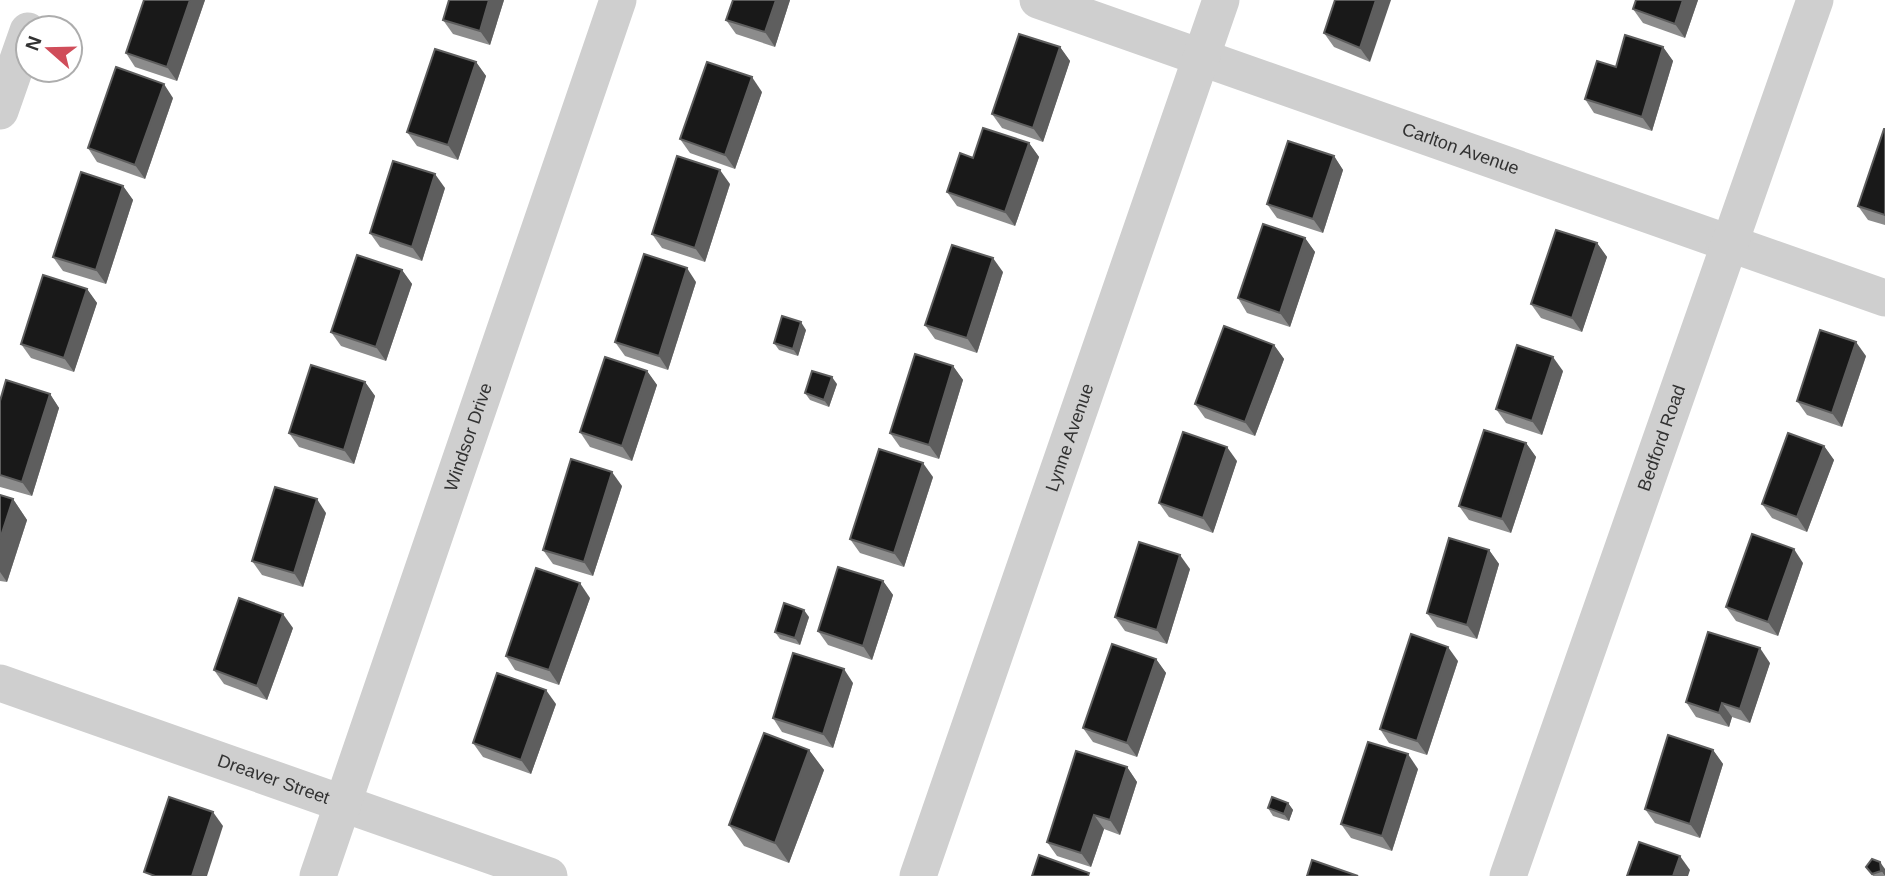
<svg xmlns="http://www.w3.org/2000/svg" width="1885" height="876" font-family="Helvetica,sans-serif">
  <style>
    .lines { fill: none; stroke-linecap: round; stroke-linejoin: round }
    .street { stroke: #cfcfcf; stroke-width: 37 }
    .wall { fill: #8c8c8c }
    .shaded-wall { fill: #5e5e5e }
    .building { fill: #191919; stroke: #5e5e5e; stroke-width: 2 }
    .labels { text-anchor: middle; stroke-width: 7; stroke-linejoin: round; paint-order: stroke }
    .street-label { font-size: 18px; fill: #323232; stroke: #fff }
  </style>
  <rect width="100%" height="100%" fill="#fff"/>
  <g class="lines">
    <!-- street -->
    <g class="street">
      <path id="s1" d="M1038,0L1885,298"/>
      <path d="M0,111L28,31"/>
      <path id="s2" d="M0,683L549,876"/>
      <path id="s3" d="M318,876L618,0"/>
      <path id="s4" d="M918,876L1221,0"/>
      <path id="s5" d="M1508,876L1815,0"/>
    </g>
  </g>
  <!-- wall -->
  <g class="wall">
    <path d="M144,0H205L177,81L135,67L126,53Z"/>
    <path d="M504,0L490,45L453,34L443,20Z"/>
    <path d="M733,0H790L775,47L736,34L726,20Z"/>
    <path d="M1335,0L1370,62L1334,47L1324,33Z"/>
    <path d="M1698,0L1685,38L1643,23L1633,9Z"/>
    <path d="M1060,47L1070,61L1043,142L1002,128L992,114Z"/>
    <path d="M1663,47L1673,61L1652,131L1594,113L1585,99L1616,67Z"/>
    <path d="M476,62L486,76L458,160L417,146L407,132Z"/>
    <path d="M762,92L735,169L690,153L680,139Z"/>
    <path d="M173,98L145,179L97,162L88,148Z"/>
    <path d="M1885,129V225L1868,220L1858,206Z"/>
    <path d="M1029,143L1039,157L1015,226L957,206L947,192L973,158Z"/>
    <path d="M1334,156L1343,170L1323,233L1277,218L1267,204Z"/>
    <path d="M730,184L705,262L662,248L652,234Z"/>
    <path d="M123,186L133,200L106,284L63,271L53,257Z"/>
    <path d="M445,188L422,261L380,247L370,233Z"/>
    <path d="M1305,238L1315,252L1290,327L1247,313L1238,298Z"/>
    <path d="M1597,243L1607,257L1582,332L1541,318L1531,304Z"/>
    <path d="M402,270L412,284L386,361L341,346L331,332Z"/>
    <path d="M1003,272L977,353L935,339L925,325Z"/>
    <path d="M696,282L668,370L625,356L615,342Z"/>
    <path d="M87,289L97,303L74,372L31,358L21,344Z"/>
    <path d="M806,330L798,356L779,350L774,343Z"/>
    <path d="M1274,345L1284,359L1255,436L1205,418L1195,404Z"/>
    <path d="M1866,356L1842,427L1807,415L1797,401Z"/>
    <path d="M953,366L963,380L939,459L900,447L890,433Z"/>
    <path d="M647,371L657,385L632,461L590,447L580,432Z"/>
    <path d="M1563,371L1542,435L1506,423L1496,409Z"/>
    <path d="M365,382L375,396L354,464L299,447L289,433Z"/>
    <path d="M837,384L829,407L810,400L805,393Z"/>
    <path d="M50,394L59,408L32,496L0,487V401Z"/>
    <path d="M1526,443L1536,457L1511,533L1469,520L1459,506Z"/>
    <path d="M1824,446L1834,460L1807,532L1772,518L1762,504Z"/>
    <path d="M1237,461L1213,533L1169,517L1159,503Z"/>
    <path d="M933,477L904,567L860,553L850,539Z"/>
    <path d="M622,486L593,576L553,564L543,550Z"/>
    <path d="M0,495L13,499L27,520L7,582L0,581Z"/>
    <path d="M326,513L303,587L262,575L252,561Z"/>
    <path d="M1489,550L1499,564L1477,639L1437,627L1427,613Z"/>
    <path d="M1803,563L1778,636L1736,621L1726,607Z"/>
    <path d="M1190,569L1167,644L1125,631L1115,617Z"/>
    <path d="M883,581L893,595L872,660L828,645L818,631Z"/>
    <path d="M590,598L559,685L515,670L506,656Z"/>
    <path d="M809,617L800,645L780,639L775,632Z"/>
    <path d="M293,628L267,700L224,684L214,670Z"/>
    <path d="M1156,659L1166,673L1137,757L1093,742L1083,728Z"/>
    <path d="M1458,661L1427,755L1389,743L1380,729Z"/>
    <path d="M1770,663L1750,723L1732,717L1729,727L1696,717L1686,702Z"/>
    <path d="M853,683L833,748L782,732L773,718Z"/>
    <path d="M556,704L531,774L483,757L473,743Z"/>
    <path d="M809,750L824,770L789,863L744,846L729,825Z"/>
    <path d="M1713,750L1723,764L1700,838L1655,823L1645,809Z"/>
    <path d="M1127,767L1137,782L1120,835L1104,829L1091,867L1057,856L1047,842Z"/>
    <path d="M1418,769L1392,851L1351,838L1341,824Z"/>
    <path d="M1288,803L1293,810L1289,821L1273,816L1268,808Z"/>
    <path d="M1872,859L1885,876H1873L1866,867Z"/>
  </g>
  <!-- shaded-wall -->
  <g class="shaded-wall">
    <path d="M190,0H205L177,81L167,67Z"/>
    <path d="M489,0H504L490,45L480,31Z"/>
    <path d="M776,0H790L775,47L765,32Z"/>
    <path d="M1376,0H1391L1370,62L1360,48Z"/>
    <path d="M1683,0H1698L1685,38L1675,24Z"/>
    <path d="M1060,47L1070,61L1043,142L1033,128Z"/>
    <path d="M1663,47L1673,61L1652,131L1642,117Z"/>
    <path d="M476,62L486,76L458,160L448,145Z"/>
    <path d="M752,77L762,92L735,169L725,155Z"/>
    <path d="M164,84L173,98L145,179L135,165Z"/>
    <path d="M1029,143L1039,157L1015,226L1005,212Z"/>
    <path d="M1334,156L1343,170L1323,233L1313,219Z"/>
    <path d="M720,170L730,184L705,262L695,248Z"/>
    <path d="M435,174L445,188L422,261L412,247Z"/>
    <path d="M123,186L133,200L106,284L96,270Z"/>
    <path d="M1305,238L1315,252L1290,327L1280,313Z"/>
    <path d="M1597,243L1607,257L1582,332L1572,318Z"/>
    <path d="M993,258L1003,272L977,353L967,338Z"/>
    <path d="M687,268L696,282L668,370L659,356Z"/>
    <path d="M402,270L412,284L386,361L376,347Z"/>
    <path d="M87,289L97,303L74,372L64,358Z"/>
    <path d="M801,322L806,330L798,356L793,349Z"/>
    <path d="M1856,342L1866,356L1842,427L1832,413Z"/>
    <path d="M1274,345L1284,359L1255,436L1245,422Z"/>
    <path d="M1553,357L1563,371L1542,435L1532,421Z"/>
    <path d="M953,366L963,380L939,459L929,445Z"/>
    <path d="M647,371L657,385L632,461L622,446Z"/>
    <path d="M832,377L837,384L829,407L824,400Z"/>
    <path d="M365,382L375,396L354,464L344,450Z"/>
    <path d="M50,394L59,408L32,496L22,482Z"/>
    <path d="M1526,443L1536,457L1511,533L1502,519Z"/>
    <path d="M1824,446L1834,460L1807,532L1797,517Z"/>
    <path d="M1227,447L1237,461L1213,533L1203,518Z"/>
    <path d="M923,463L933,477L904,567L894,553Z"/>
    <path d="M612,472L622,486L593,576L584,562Z"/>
    <path d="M13,499L27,520L7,582L0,572V539Z"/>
    <path d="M317,499L326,513L303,587L294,573Z"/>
    <path d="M1794,549L1803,563L1778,636L1768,622Z"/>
    <path d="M1489,550L1499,564L1477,639L1467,625Z"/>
    <path d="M1180,555L1190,569L1167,644L1157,630Z"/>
    <path d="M883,581L893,595L872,660L863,646Z"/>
    <path d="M580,583L590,598L559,685L549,670Z"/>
    <path d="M804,610L809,617L800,645L795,638Z"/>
    <path d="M283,614L293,628L267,700L257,686Z"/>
    <path d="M1448,647L1458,661L1427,755L1417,741Z"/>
    <path d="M1760,648L1770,663L1750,723L1740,709Z"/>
    <path d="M1156,659L1166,673L1137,757L1127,743Z"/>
    <path d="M844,669L853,683L833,748L823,734Z"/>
    <path d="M546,690L556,704L531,774L521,760Z"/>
    <path d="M1722,703L1732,717L1729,727L1719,713Z"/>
    <path d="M809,750L824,770L789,863L775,843Z"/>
    <path d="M1713,750L1723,764L1700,838L1690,824Z"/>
    <path d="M1408,754L1418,769L1392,851L1382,836Z"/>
    <path d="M1127,767L1137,782L1120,835L1110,820Z"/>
    <path d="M1288,803L1293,810L1289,821L1284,814Z"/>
    <path d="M213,812L223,826L207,876H192Z"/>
    <path d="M1094,815L1104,829L1091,867L1081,853Z"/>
    <path d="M1680,856L1690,870L1688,876H1673Z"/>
    <path d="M1880,862L1885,869V876L1881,871Z"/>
  </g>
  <!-- building -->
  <g class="building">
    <path d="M144,0H190L167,67L126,53Z"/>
    <path d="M449,0H489L480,31L443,20Z"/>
    <path d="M733,0H776L765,32L726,20Z"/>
    <path d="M1335,0H1376L1360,48L1324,33Z"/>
    <path d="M1636,0H1683L1675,24L1633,9Z"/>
    <path d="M1019,34L1060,47L1033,128L992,114Z"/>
    <path d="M1625,35L1663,47L1642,117L1585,99L1597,61L1616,67Z"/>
    <path d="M435,49L476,62L448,145L407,132Z"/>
    <path d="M707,62L752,77L725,155L680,139Z"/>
    <path d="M116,67L164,84L135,165L88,148Z"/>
    <path d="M983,128L1029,143L1005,212L947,192L960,153L973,158Z"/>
    <path d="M1884,129H1885V215L1858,206Z"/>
    <path d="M1288,141L1334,156L1313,219L1267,204Z"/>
    <path d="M677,156L720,170L695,248L652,234Z"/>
    <path d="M393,161L435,174L412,247L370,233Z"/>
    <path d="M81,172L123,186L96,270L53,257Z"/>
    <path d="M1263,224L1305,238L1280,313L1238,298Z"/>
    <path d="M1556,230L1597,243L1572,318L1531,304Z"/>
    <path d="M952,245L993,258L967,338L925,325Z"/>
    <path d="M644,254L687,268L659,356L615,342Z"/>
    <path d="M357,255L402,270L376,347L331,332Z"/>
    <path d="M43,275L87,289L64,358L21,344Z"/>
    <path d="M782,316L801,322L793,349L774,343Z"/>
    <path d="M1224,326L1274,345L1245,422L1195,404Z"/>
    <path d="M1820,330L1856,342L1832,413L1797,401Z"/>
    <path d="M1517,345L1553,357L1532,421L1496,409Z"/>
    <path d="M915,354L953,366L929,445L890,433Z"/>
    <path d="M605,357L647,371L622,446L580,432Z"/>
    <path d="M311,365L365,382L344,450L289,433Z"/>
    <path d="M812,371L832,377L824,400L805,393Z"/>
    <path d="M6,380L50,394L22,482L0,475V401Z"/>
    <path d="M1484,430L1526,443L1502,519L1459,506Z"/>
    <path d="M1183,432L1227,447L1203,518L1159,503Z"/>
    <path d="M1788,433L1824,446L1797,517L1762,504Z"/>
    <path d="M879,449L923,463L894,553L850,539Z"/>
    <path d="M571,459L612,472L584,562L543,550Z"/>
    <path d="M275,487L317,499L294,573L252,561Z"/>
    <path d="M0,495L13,499L0,539Z"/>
    <path d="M1752,534L1794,549L1768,622L1726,607Z"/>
    <path d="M1449,538L1489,550L1467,625L1427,613Z"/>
    <path d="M1139,542L1180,555L1157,630L1115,617Z"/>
    <path d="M838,567L883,581L863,646L818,631Z"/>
    <path d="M536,568L580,583L549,670L506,656Z"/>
    <path d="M239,598L283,614L257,686L214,670Z"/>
    <path d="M784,603L804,610L795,638L775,632Z"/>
    <path d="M1708,632L1760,648L1740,709L1722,703L1719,713L1686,702Z"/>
    <path d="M1411,634L1448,647L1417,741L1380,729Z"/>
    <path d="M1112,644L1156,659L1127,743L1083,728Z"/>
    <path d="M793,653L844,669L823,734L773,718Z"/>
    <path d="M497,673L546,690L521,760L473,743Z"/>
    <path d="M764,733L809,750L775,843L729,825Z"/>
    <path d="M1668,735L1713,750L1690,824L1645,809Z"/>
    <path d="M1368,742L1408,754L1382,836L1341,824Z"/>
    <path d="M1076,751L1127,767L1110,820L1094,815L1081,853L1047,842Z"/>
    <path d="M169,797L213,812L192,876H155L144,872Z"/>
    <path d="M1272,797L1288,803L1284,814L1268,808Z"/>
    <path d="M1639,842L1680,856L1673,876H1627Z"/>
    <path d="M1039,855L1089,873L1088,876H1032Z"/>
    <path d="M1872,859L1880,862L1881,871L1872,874L1866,867Z"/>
    <path d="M1312,860L1358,876H1307Z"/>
  </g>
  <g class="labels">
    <!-- street labels -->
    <g class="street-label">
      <text dy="6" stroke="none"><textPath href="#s1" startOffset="448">Carlton Avenue</textPath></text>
      <text dy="6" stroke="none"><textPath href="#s3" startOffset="464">Windsor Drive</textPath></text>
      <text dy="6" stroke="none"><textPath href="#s4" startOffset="464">Lynne Avenue</textPath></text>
      <text dy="6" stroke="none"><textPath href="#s5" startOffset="464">Bedford Road</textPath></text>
      <text dy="6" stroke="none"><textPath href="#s2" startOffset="290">Dreaver Street</textPath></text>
    </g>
  </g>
  <!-- north arrow -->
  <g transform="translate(49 49) rotate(290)"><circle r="33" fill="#ffffff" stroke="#adadad" stroke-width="2"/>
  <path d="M0-5L12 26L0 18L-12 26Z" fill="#d04d5a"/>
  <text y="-10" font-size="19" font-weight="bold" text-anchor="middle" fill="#323232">N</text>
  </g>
</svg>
